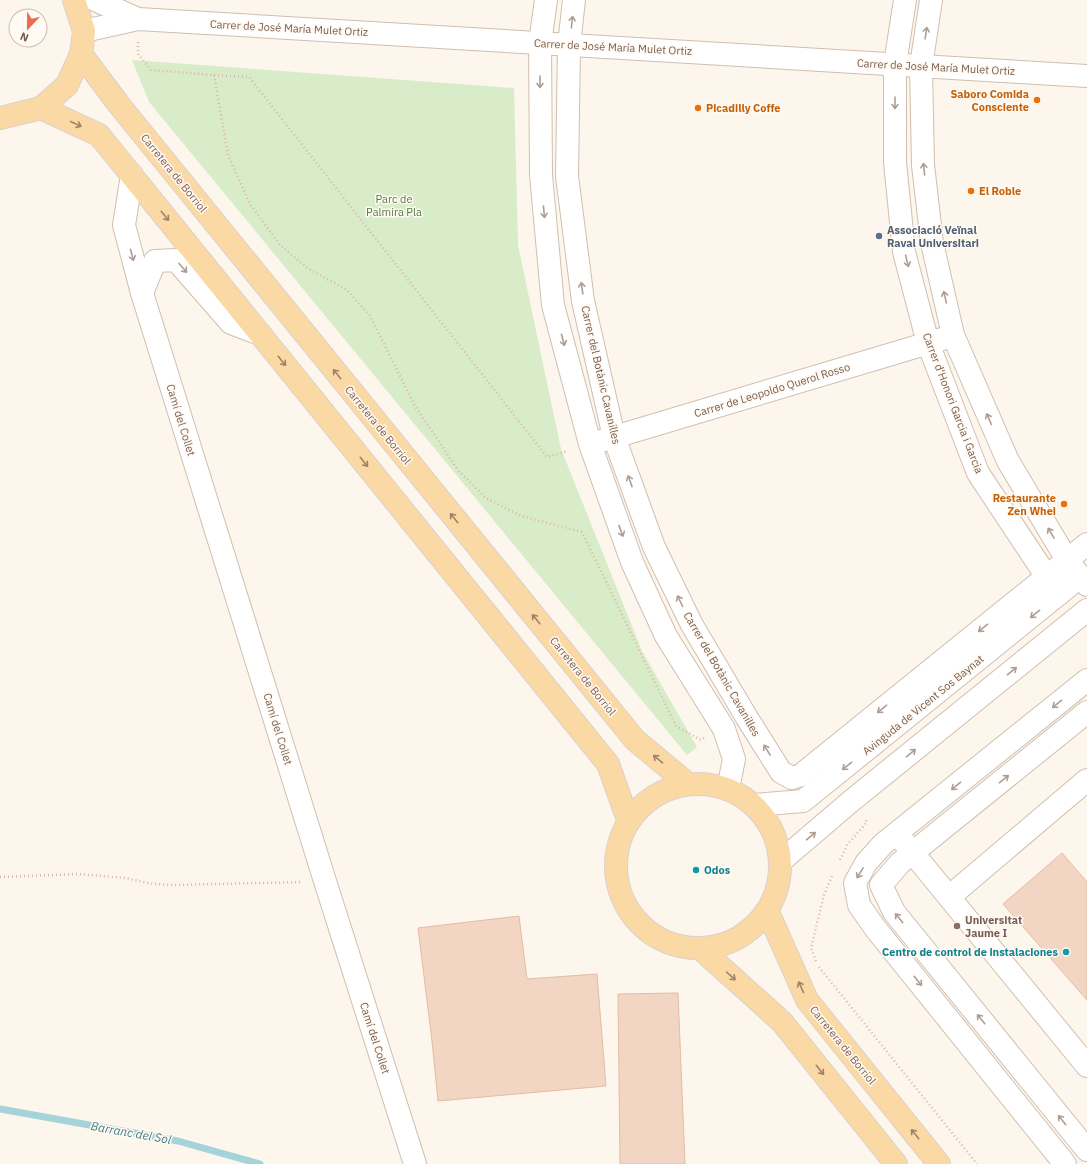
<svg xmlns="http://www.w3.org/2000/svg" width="1087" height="1164" font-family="'IBM Plex Sans',sans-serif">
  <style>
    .green { fill: #d8ecc9 }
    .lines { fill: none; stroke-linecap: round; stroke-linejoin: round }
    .stream { stroke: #a5d3da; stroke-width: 7 }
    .building { fill: #f3d5c3; stroke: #e6bba3 }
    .minor-casing { stroke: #d1beb0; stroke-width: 24 }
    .major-casing { stroke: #dad1cd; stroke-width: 24 }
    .path { stroke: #d9b8a5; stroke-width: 2.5; stroke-dasharray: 1 3; stroke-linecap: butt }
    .minor { stroke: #fff; stroke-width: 22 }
    .major { stroke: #fbd9a5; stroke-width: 22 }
    .oneway { stroke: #af9d94 }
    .oneway2 { stroke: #a18267 }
    .food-dot { fill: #e8710a; stroke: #fffaf3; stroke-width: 1.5 }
    .service-dot { fill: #5c6f8a; stroke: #fffaf3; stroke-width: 1.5 }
    .culture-dot { fill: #0f9aa8; stroke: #fffaf3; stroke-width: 1.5 }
    .education-dot { fill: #8d6e63; stroke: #fffaf3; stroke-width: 1.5 }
    .labels { text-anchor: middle; stroke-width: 3; stroke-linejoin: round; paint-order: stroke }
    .street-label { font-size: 11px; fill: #7a5c4d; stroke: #fffaf3 }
    .food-label { font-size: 11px; font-weight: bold; fill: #c56008; stroke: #fffaf3; text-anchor: end }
    .park-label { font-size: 11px; fill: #537a41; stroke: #fffaf3 }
    .service-label { font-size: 11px; font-weight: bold; fill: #4e5e75; stroke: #fffaf3; text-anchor: start }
    .culture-label { font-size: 11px; font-weight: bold; fill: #0d838f; stroke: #fffaf3; text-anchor: start }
    .education-label { font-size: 11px; font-weight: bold; fill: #785e54; stroke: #fffaf3; text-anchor: start }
    .water-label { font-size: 12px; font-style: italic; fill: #437c86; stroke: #fffaf3 }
  </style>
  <rect width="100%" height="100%" fill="#fdf6ec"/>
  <!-- green -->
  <path class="green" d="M132,60L514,88L518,245L561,449L642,651L697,747L687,755L149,102Z"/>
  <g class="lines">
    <!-- stream -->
    <path class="stream" d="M0,1109L178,1141L260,1164"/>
  </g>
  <!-- building -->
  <g class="building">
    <path d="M1062,853L1087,882V1000L1003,904Z"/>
    <path d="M519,916L527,979L597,974L606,1086L438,1101L432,1041L418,928Z"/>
    <path d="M678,993L685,1164H620L618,994Z"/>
  </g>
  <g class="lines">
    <!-- minor casing -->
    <g class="minor-casing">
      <g id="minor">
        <path d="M95,0L138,19"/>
        <path d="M546,0L540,43L541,175L553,305L590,444L632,562L666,636L724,729L734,759L728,789"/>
        <path d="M574,0L569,45L567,176L583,301L614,437L654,547L692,625L747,718L781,772L792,778L801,775L1087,544"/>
        <path d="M905,0L895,64V162L904,252L928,343L978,473L1047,577L1059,594"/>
        <path d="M931,0L921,66L923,165L932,243L953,335L1008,461L1067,560L1087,585"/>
        <path d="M84,31L138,19L1087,76"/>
        <path d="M132,175L124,225L142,293L324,878L415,1164"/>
        <path d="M142,293L155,261L176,260L231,323L260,334"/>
        <path d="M601,441L942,339"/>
        <path d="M1087,712L900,863L881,885L894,912L1087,1150"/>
        <path d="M754,805L803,801L1070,585"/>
        <path d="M904,842L1087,1066"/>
        <path d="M781,861L850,802L1087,610"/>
        <path d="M949,897L1087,780"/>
        <path d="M1065,1164L875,928L859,905L855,883L866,863L883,844L1087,680"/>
      </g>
    </g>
    <!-- major casing -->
    <g class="major-casing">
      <g id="major">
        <path d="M81,54L120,106L635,740L688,784"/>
        <path d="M41,108L99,135L608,764L628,820"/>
        <path d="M0,118L41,108L67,85L81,54L84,31L74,0"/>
        <circle cx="698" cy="866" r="82"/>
        <path d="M768,912L807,1000L939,1164"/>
        <path d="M702,950L782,1022L896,1164"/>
      </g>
    </g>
    <!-- path -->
    <g class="path">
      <path d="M138,42V54L151,70L214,75L228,155L250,204L280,245L307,268L347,290L370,316L415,406L458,470L486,498L521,516L582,532L676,726L701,740L704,738"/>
      <path d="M214,75L249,77L547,457L568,451"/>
      <path d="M840,860L847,845L867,822L865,819"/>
      <path d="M0,877L78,874L125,878L153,884L173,885L302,882"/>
      <path d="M816,961L811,948L824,895L832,876"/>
      <path d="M819,967L977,1164"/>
    </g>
    <!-- minor -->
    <use href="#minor" class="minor"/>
    <!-- major -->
    <use href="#major" class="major"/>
  </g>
  <!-- one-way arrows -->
  <defs><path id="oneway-shaft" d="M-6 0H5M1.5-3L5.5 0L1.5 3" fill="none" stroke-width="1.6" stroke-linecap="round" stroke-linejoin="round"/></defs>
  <g class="oneway">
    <use href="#oneway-shaft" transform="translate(572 22) rotate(-84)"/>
    <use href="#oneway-shaft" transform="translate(926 33) rotate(-81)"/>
    <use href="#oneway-shaft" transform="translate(540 82) rotate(90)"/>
    <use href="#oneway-shaft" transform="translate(895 103) rotate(90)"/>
    <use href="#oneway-shaft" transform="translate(924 169) rotate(-96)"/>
    <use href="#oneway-shaft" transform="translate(544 212) rotate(85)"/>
    <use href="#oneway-shaft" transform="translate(132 255) rotate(75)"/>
    <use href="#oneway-shaft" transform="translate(907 261) rotate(76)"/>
    <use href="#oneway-shaft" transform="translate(183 268) rotate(49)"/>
    <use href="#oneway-shaft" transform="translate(582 288) rotate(-98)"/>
    <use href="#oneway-shaft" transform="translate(945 297) rotate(-103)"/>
    <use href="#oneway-shaft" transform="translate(563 340) rotate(75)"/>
    <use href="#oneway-shaft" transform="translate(989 419) rotate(-113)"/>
    <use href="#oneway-shaft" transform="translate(630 481) rotate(-110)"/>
    <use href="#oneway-shaft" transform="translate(621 531) rotate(70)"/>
    <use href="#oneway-shaft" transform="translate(1051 533) rotate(-121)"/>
    <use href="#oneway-shaft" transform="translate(680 601) rotate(-116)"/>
    <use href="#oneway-shaft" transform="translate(1035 614) rotate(141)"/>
    <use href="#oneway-shaft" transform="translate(983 628) rotate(141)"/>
    <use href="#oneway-shaft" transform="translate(1012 671) rotate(-39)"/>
    <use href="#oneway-shaft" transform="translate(1057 704) rotate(141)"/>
    <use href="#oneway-shaft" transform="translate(882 709) rotate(141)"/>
    <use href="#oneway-shaft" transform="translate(767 750) rotate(-122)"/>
    <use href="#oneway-shaft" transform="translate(911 753) rotate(-39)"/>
    <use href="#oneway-shaft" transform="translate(847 766) rotate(141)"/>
    <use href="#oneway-shaft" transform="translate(1004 779) rotate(-39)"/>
    <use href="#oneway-shaft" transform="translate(956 786) rotate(141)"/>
    <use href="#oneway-shaft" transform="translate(811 836) rotate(-40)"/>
    <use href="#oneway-shaft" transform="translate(860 873) rotate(121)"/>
    <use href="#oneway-shaft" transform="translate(899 918) rotate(-129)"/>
    <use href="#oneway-shaft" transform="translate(918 981) rotate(51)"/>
    <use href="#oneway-shaft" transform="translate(981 1019) rotate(-129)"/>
    <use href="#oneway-shaft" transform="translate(1062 1120) rotate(-129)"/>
  </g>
  <g class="oneway2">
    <use href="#oneway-shaft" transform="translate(76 124) rotate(25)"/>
    <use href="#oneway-shaft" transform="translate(165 216) rotate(51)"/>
    <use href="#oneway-shaft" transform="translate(282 361) rotate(51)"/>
    <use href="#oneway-shaft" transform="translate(337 374) rotate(-129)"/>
    <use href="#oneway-shaft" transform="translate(364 462) rotate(51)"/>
    <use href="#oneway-shaft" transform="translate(454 518) rotate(-129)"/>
    <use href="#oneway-shaft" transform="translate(536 619) rotate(-129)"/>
    <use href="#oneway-shaft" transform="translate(658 759) rotate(-140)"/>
    <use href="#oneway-shaft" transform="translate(731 976) rotate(42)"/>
    <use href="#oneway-shaft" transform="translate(801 987) rotate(-114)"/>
    <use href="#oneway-shaft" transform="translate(820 1070) rotate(51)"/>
    <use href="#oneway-shaft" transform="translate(915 1134) rotate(-129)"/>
  </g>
  <!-- markers -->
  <g class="food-dot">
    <circle cx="1037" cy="100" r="4"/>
    <circle cx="698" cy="108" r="4"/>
    <circle cx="971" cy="191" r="4"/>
    <circle cx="1064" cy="504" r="4"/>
  </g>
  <circle class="service-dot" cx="879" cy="236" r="4"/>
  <g class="culture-dot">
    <circle cx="696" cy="870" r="4"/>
    <circle cx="1066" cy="952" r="4"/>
  </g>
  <circle class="education-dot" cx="957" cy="926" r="4"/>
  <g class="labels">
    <!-- street labels -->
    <g class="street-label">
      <text transform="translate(289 28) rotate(3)" y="4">Carrer de José María Mulet Ortiz</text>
      <text transform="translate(613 47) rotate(3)" y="4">Carrer de José María Mulet Ortiz</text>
      <text transform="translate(936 67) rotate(3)" y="4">Carrer de José María Mulet Ortiz</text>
      <text transform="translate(174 173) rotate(51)" y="4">Carretera de Borriol</text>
      <text transform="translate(601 375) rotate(77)" y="4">Carrer del Botànic Cavanilles</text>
      <text transform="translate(772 390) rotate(-17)" y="4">Carrer de Leopoldo Querol Rosso</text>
      <text transform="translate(953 403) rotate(69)" y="4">Carrer d'Honori Garcia i Garcia</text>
      <text transform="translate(181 420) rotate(73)" y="4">Camí del Collet</text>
      <text transform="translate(378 425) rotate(51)" y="4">Carretera de Borriol</text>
      <text transform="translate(722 674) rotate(60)" y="4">Carrer del Botànic Cavanilles</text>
      <text transform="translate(583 676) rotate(51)" y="4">Carretera de Borriol</text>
      <text transform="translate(923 705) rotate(-39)" y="4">Avinguda de Vicent Sos Baynat</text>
      <text transform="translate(278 729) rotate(73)" y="4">Camí del Collet</text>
      <text transform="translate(375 1038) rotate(72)" y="4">Camí del Collet</text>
      <text transform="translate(843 1045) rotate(51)" y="4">Carretera de Borriol</text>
    </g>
    <!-- food labels -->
    <g class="food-label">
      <text x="1029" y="98">Saboro Comida<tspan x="1029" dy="13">Consciente</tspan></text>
      <text x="706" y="112" text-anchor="start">Picadilly Coffe</text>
      <text x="979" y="195" text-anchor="start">El Roble</text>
      <text x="1056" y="502">Restaurante<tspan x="1056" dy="13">Zen Whei</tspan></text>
    </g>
    <!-- park labels -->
    <g class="park-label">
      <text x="394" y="203">Parc de<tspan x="394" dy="13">Palmira Pla</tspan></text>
    </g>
    <!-- service labels -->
    <g class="service-label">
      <text x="887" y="234">Associació Veïnal<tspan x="887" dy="13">Raval Universitari</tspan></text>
    </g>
    <!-- culture labels -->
    <g class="culture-label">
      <text x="704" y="874">Odos</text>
      <text x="1058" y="956" text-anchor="end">Centro de control de instalaciones</text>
    </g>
    <!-- education labels -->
    <g class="education-label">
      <text x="965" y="924">Universitat<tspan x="965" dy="13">Jaume I</tspan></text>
    </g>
    <!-- water labels -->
    <g class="water-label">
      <text transform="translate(131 1133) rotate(10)" y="4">Barranc del Sol</text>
    </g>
  </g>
  <!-- north arrow -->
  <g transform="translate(28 28) rotate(202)"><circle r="19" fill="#fffaf3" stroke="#cabbb1"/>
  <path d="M0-3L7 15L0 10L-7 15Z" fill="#e76f51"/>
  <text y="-6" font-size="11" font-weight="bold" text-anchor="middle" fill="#7a5c4d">N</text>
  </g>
</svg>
